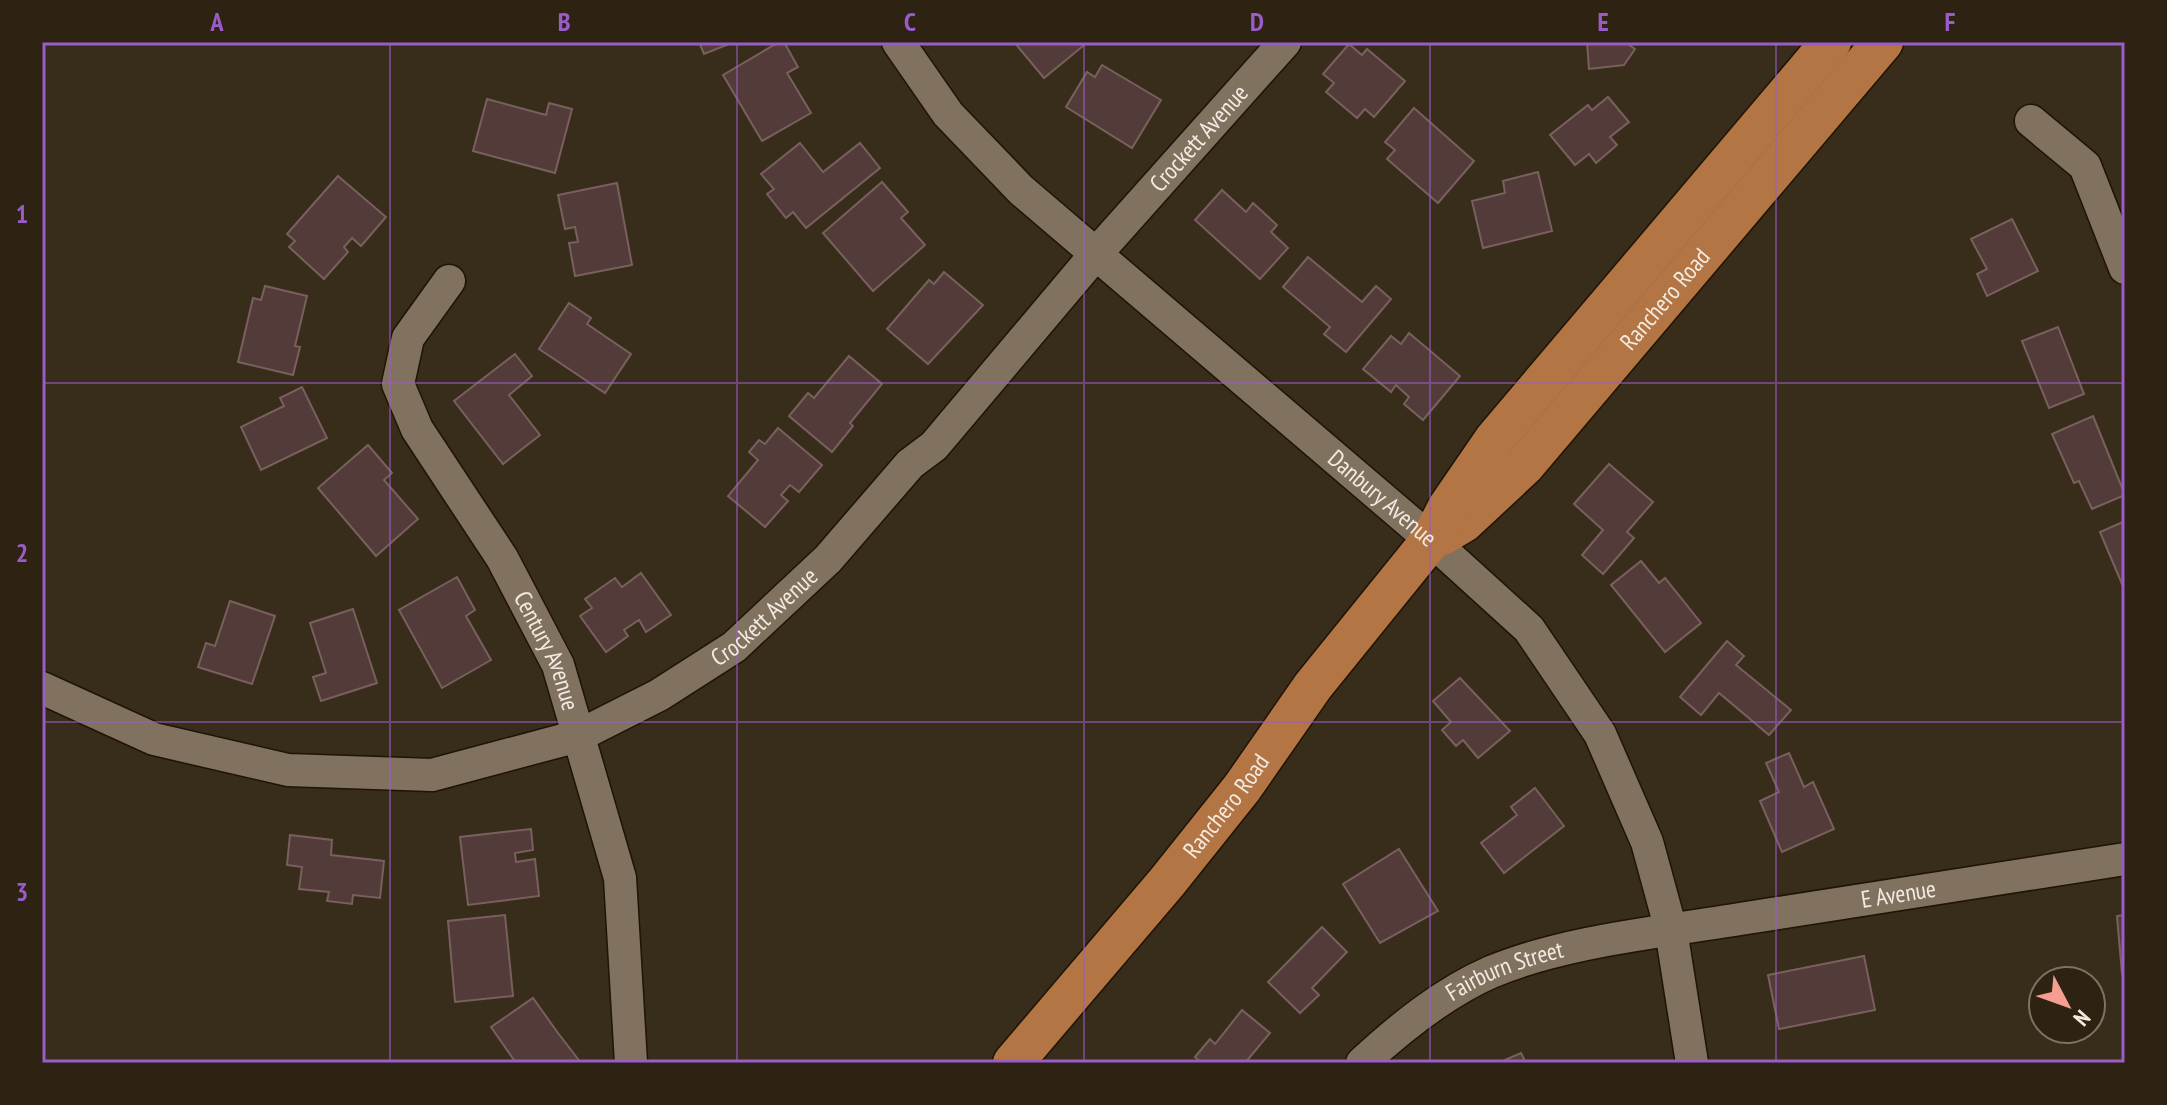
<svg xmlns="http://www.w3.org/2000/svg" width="2167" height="1105" font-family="'PT Sans Narrow',sans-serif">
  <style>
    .building { fill: #523b39; stroke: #79605e; stroke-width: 2 }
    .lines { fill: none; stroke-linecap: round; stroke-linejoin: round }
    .minor-casing { stroke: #1f1405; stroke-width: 35 }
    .major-casing { stroke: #1f1405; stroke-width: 43 }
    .minor { stroke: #817260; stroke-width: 32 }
    .major { stroke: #b37543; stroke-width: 40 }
    .grid { fill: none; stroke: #995cc8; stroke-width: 2; stroke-opacity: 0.55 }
    .labels { text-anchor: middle; stroke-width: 8; stroke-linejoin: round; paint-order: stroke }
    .street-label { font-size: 24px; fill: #f3ebe1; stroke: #2e2212 }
    .neatline { fill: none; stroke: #995cc8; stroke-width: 3 }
    .grid-label { font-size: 26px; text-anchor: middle; font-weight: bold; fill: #995cc8 }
  </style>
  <rect width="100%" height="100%" fill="#382c1b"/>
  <!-- building -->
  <g class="building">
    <path d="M699,42H734L704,54Z"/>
    <path d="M779,42H784L798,67L787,73L811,113L762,141L723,75Z"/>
    <path d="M1014,42H1079L1083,46L1044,78Z"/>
    <path d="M1587,42H1625L1635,49L1624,65L1589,69Z"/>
    <path d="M1349,44L1362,55L1367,49L1405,81L1374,117L1365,109L1357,118L1326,92L1334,83L1323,74Z"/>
    <path d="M1102,65L1161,100L1132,148L1066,107L1087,72L1095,77Z"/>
    <path d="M1608,97L1629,122L1610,137L1617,145L1596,163L1589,154L1575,165L1550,135L1588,105L1592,110Z"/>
    <path d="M487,99L546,115L549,103L572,109L555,173L473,151Z"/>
    <path d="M1414,108L1474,161L1438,203L1387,159L1395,150L1385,142Z"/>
    <path d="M800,143L823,172L860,143L880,168L806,228L793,212L786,218L767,194L774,189L761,174Z"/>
    <path d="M1538,172L1552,231L1483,248L1472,201L1505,193L1503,181Z"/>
    <path d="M338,176L386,217L361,246L352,238L344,247L348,252L324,279L289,247L295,241L287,234Z"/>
    <path d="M882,182L908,212L901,218L925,245L873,291L823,233Z"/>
    <path d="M617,183L632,265L575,276L569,243L578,242L575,227L565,229L558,195Z"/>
    <path d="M1222,190L1246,212L1253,203L1277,225L1271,232L1288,248L1260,279L1195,220Z"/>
    <path d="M2012,219L2038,271L1987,296L1977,274L1987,269L1971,239Z"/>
    <path d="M1308,257L1362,302L1376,286L1391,299L1346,352L1324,334L1330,327L1283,287Z"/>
    <path d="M944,272L983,305L928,364L887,329L929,280L934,284Z"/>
    <path d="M265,286L307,296L295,346L300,347L293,375L238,362L253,298L261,300Z"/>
    <path d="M569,303L591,318L587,324L631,354L605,393L539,349Z"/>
    <path d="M2058,327L2084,394L2049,408L2022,341Z"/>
    <path d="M1409,333L1460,376L1423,420L1404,404L1409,397L1396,385L1391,392L1363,369L1391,336L1401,344Z"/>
    <path d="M515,354L532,376L509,395L540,435L503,464L454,401Z"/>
    <path d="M849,356L882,384L850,423L853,426L832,452L789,416L808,393L814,398Z"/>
    <path d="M302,387L327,438L261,470L241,427L284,406L280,398Z"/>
    <path d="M2093,416L2125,495L2092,509L2079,481L2074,483L2052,434Z"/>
    <path d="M778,428L822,465L799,492L790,485L781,495L788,501L765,527L728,496L758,460L749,452L759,440L765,444Z"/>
    <path d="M368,445L392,473L384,480L418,519L376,556L318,488Z"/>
    <path d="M1609,464L1653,502L1627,532L1634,538L1603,574L1582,555L1603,530L1574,504Z"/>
    <path d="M2125,521V591L2100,532Z"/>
    <path d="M1641,561L1659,583L1665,578L1701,623L1665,652L1611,585Z"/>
    <path d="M641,573L671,615L646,632L639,620L624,630L628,636L606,652L580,616L592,608L585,599L615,578L622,587Z"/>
    <path d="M457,577L475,610L466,616L491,660L442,688L399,610Z"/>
    <path d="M230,601L275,616L252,684L198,667L206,643L215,646Z"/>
    <path d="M353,609L377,683L321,701L313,677L326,673L310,623Z"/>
    <path d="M1727,641L1744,656L1736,665L1791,710L1769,735L1719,693L1701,715L1680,697Z"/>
    <path d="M1460,678L1510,731L1478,758L1463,740L1456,746L1442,730L1451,722L1433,701Z"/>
    <path d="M1789,753L1804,787L1813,782L1834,829L1782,852L1760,801L1779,792L1766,763Z"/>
    <path d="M1535,788L1564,826L1504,873L1481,843L1517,815L1511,807Z"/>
    <path d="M531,829L533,850L515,853L516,862L535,859L539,896L468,905L460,837Z"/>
    <path d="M290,835L332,840L331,855L384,861L380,898L353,895L352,904L327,901L329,892L299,889L302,867L287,865Z"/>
    <path d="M1399,849L1438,911L1380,943L1343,884Z"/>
    <path d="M505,915L513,996L455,1002L448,921Z"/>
    <path d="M2125,915V973L2122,974L2117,916Z"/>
    <path d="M1322,927L1347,952L1312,988L1319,995L1300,1013L1268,982Z"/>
    <path d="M1864,956L1875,1010L1779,1029L1768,975Z"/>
    <path d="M533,998L558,1033L581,1063H516L491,1027Z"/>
    <path d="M1242,1010L1270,1033L1245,1063H1202L1195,1057L1210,1039L1215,1044Z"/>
    <path d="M1521,1053L1526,1063H1498Z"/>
  </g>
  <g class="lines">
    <!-- minor casing -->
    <g class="minor-casing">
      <g id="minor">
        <path id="s1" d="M898,42L948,114L1021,190L1431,540L1529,629L1600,734L1647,842L1671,930L1692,1063"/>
        <path d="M2031,121L2085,166L2125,268"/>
        <path id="s2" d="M449,281L408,338L398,384L417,429L502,558L558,665L620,878L631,1063"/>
        <path id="s3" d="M42,688L154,739L288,770L432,775L578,736L659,695L734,647L828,559L910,464L934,446L1095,255L1285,42"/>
        <path id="s4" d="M1362,1063C1400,1028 1443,993 1491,972C1565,941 1661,932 1740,919C1869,899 1997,879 2125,859"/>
      </g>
    </g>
    <!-- major casing -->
    <g class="major-casing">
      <g id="major">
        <path id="s5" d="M1442,535L1464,522L1524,466L1883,42"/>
        <path id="s6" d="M1013,1063L1167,882L1242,788L1313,686L1431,540L1448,507L1494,440L1831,42"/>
      </g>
    </g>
    <!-- minor -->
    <use href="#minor" class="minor"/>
    <!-- major -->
    <use href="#major" class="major"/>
  </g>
  <!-- grid -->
  <path class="grid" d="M390,42V1063M737,42V1063M1084,42V1063M1430,42V1063M1776,42V1063M42,383H2125M42,722H2125"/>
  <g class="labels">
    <!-- street labels -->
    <g class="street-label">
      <text dy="8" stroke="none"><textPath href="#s3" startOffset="1426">Crockett Avenue</textPath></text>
      <text dy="8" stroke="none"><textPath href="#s5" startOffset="326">Ranchero Road</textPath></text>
      <text dy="8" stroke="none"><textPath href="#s1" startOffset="668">Danbury Avenue</textPath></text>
      <text dy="8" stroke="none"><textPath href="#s3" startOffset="778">Crockett Avenue</textPath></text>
      <text dy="8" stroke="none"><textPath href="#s2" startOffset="424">Century Avenue</textPath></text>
      <text dy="8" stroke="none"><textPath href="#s6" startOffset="334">Ranchero Road</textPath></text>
      <text dy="8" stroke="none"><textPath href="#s4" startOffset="574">E Avenue</textPath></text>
      <text dy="8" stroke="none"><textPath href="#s4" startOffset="172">Fairburn Street</textPath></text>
    </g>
  </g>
  <!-- border -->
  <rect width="2167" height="1105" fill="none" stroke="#2e2212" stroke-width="88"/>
  <!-- north arrow -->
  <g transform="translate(2067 1005) rotate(131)"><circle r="38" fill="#2e2212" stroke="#7d7265" stroke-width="2"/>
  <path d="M0-6L14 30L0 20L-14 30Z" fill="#f59d90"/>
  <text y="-12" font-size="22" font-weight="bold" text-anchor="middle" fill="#f3ebe1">N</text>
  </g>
  <rect x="44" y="44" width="2079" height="1017" class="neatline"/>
  <g class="grid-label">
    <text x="217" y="31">A</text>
    <text x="564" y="31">B</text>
    <text x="910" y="31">C</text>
    <text x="1257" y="31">D</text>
    <text x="1603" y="31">E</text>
    <text x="1950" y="31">F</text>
    <text x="22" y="223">1</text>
    <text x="22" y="562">2</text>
    <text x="22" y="901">3</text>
  </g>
</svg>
